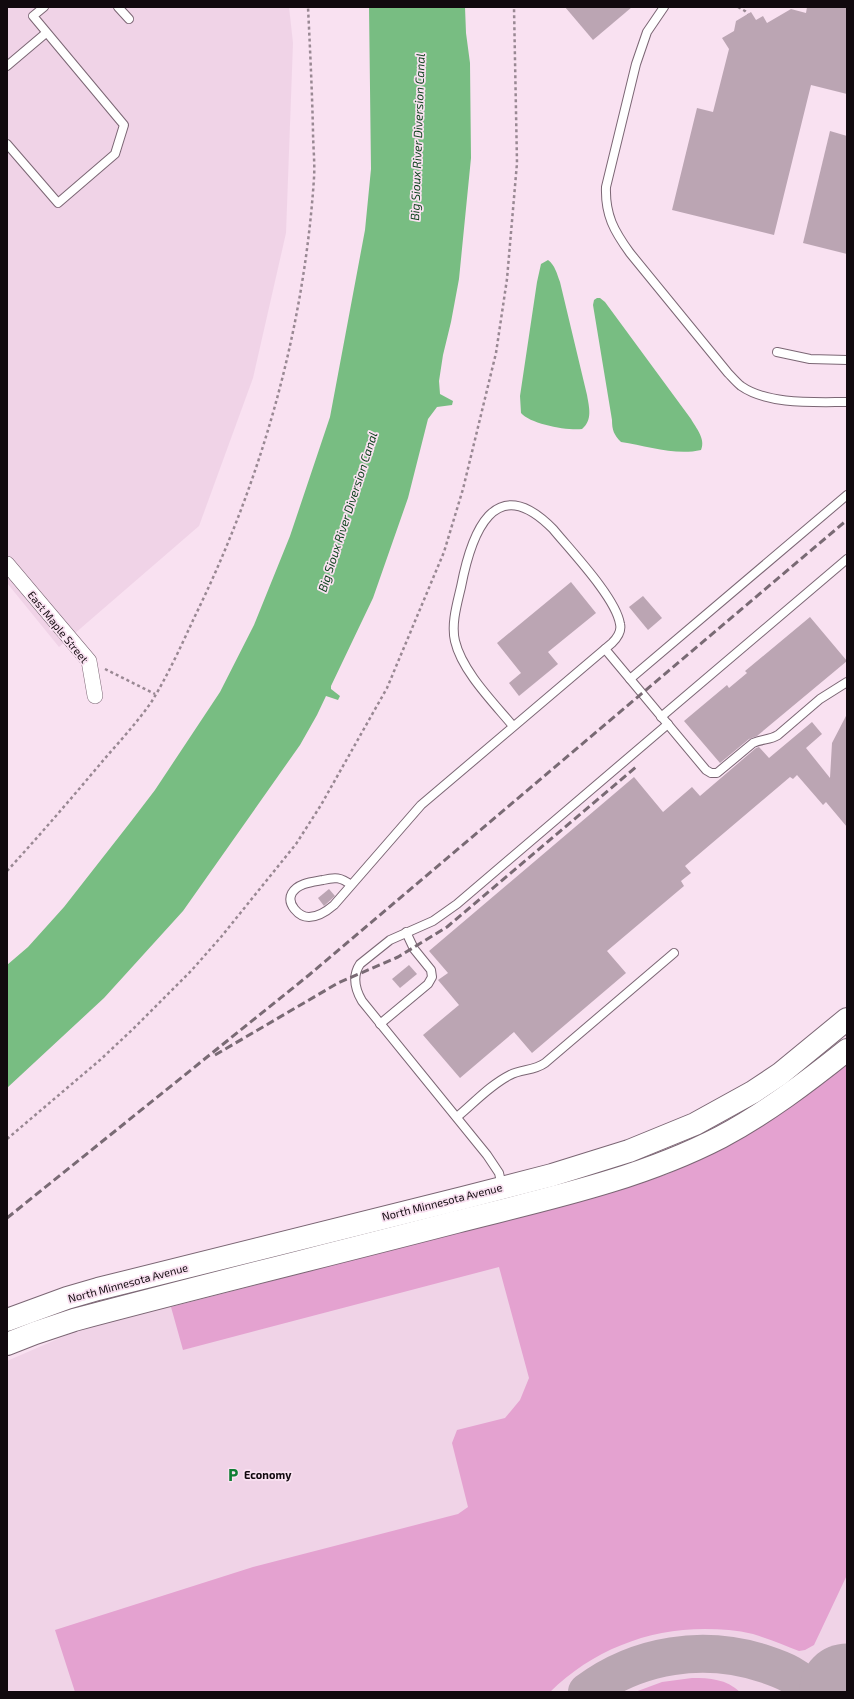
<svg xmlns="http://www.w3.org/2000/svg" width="854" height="1699" font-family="'Exo 2',sans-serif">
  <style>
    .built { fill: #f0d3e7 }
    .green { fill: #e4a2d0 }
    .water { fill: #78bd82 }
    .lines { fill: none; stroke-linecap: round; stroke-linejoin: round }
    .taxiway { stroke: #b9a6b2; stroke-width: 38 }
    .runway { stroke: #b9a6b2; stroke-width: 95 }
    .building { fill: #bba5b3 }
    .lane-casing { stroke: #7b6674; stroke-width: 10 }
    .street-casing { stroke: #7b6674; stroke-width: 16 }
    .primary-casing { stroke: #7b6674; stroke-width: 24 }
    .path { stroke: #998893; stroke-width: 2.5; stroke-dasharray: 3 3; stroke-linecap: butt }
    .lane { stroke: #fff; stroke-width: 8 }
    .street { stroke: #fff; stroke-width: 15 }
    .primary { stroke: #fff; stroke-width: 22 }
    .rail { stroke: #796a74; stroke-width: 3; stroke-dasharray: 8 4; stroke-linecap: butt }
    .labels { text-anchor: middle; stroke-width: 3.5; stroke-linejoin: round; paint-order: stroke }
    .street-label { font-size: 11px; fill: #11090e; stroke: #f9e1f1 }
    .poi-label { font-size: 11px; font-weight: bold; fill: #11090e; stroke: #f9e1f1; text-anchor: start }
    .water-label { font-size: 12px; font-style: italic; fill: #0a3f19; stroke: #f9e1f1 }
  </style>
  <rect width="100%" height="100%" fill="#f9e1f1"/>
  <!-- built -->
  <g class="built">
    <path d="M7,7H289L293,43L286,233L253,378L199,526L59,647L7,583Z"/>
    <path d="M847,1063V1692H7V1361L76,1331L590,1198L668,1174L708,1154Z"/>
  </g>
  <!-- green -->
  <g class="green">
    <path d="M847,1063V1575L814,1645L805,1650L799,1651C784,1645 769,1639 753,1634C737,1630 721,1629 705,1629C646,1629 592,1651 550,1692H75L55,1630L253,1567L458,1514L468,1507L452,1443L457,1430L505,1418L520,1400L529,1378L499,1267L183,1350L171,1307L590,1198L668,1174L708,1154Z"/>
    <path d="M692,1678C710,1678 726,1679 740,1692H635L662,1682Z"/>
  </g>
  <!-- water -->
  <g class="water">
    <path d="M369,7H465L466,33L470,63L471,158L459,279L451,322L443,355L439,381L440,394L453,401L452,405L437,407L428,419L408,498L373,598L331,686V689L340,696L338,700L326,696L317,715L300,745L183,911L104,998L7,1088V965L28,947L64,907L129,824L155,790L220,692L254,625L290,536L330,417L365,230L371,169Z"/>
    <path d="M548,260C555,265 557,274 560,282L587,395C589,407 593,420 582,429C568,431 530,424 521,413L520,396L537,282L541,264Z"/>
    <path d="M597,298H600L605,302L691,419C696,428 706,439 701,450C676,456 647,446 621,442C614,435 612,430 612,420L593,305L594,300Z"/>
  </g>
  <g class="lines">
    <!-- taxiway -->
    <path class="taxiway" d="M587,1692C638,1654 704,1644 765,1664C783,1670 799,1676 810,1692"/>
    <!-- runway -->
    <path class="runway" d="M847,1692V1691"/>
  </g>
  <!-- building -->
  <g class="building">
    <path d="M565,7H632L593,40Z"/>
    <path d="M807,7H847V94L811,85L774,235L672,210L697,108L713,112L729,49L722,38L734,31L736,21L751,12L756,20L763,16L767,23L791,9L806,13Z"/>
    <path d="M830,131L847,136V254L803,243Z"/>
    <path d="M571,582L596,613L548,652L558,664L519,696L509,683L521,673L497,643Z"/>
    <path d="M643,596L662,618L648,630L629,607Z"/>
    <path d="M810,617L847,661L757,736L749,739L720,763L684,721L727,685L729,688L747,673L745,671Z"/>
    <path d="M847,714V827L826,802L823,805L797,775L793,779L790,777L685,866L691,873L681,881L684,886L607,951L626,973L532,1053L514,1032L460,1078L423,1035L459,1005L438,980L448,973L429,951L634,777L663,812L692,787L700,796L756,748L759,747L769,758L812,722L822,734L806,748L830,778L832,743Z"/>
    <path d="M329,889L335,896L324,906L318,898Z"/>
    <path d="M409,965L417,974L400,988L392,979Z"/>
  </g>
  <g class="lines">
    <!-- lane casing -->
    <g class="lane-casing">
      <g id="lane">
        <path d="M118,7L129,19"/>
        <path d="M664,7L647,32L636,64L606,187C605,215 614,231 630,253L728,373C732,377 736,382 741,386C768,405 815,402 847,402"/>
        <path d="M7,66L46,33"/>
        <path d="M7,144L58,203L115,154L124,125L33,16L44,7"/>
        <path d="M777,352L810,359L847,360"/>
        <path d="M605,649L706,770L711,773H717L753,743C762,739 770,740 778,735L820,699L847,682"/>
        <path d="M630,679L847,495"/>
        <path d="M661,717L847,559"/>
        <path d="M351,885C341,877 335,877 323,880C312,882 298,883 292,893C286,904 299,917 309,917C318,917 327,911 334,905L421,805L612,643C617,638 622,632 620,624C616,598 571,551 553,529C494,469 471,535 461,587C457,604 451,624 455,641C462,671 493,702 513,726"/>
        <path d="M380,1024L428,984L432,977L431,970L414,949L406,932"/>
        <path d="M457,1117C474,1103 490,1085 510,1075C521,1069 534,1071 545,1063L674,953"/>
        <path d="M502,1186L499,1173L487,1155L362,1001C355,989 352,976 360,964L390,940L433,921L457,904L668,724"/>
      </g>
    </g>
    <!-- street casing -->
    <g class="street-casing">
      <path id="street" d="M7,564L89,661L95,696"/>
    </g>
    <!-- primary casing -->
    <g class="primary-casing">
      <g id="primary">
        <path d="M7,1320L67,1298L98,1289L463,1198L552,1175L629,1151L695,1124L753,1092L780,1074L847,1019"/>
        <path d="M7,1344L35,1333L74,1320C201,1286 329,1255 456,1222C546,1199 638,1180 721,1137C766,1113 807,1082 847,1050"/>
      </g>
    </g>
    <!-- path -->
    <g class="path">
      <path d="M738,7L745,11L748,14"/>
      <path d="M105,669L155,694"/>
      <path d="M7,871C39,836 70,800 101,763C118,743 137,723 152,701C168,675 182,644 195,616C262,479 304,330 314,178C315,162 313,146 313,131C312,89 310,48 308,7"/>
      <path d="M7,1139L100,1060L133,1029L191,971L221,937L296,844L321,805L387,688L444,552L463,489L496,353L507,279L517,163L514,7"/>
    </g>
    <!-- lane -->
    <use href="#lane" class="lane"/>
    <!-- street -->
    <use href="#street" class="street"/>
    <!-- primary -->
    <use href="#primary" class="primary"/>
    <!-- rail -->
    <g class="rail">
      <path d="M215,1055L338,983L398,957L447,927L636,767"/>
      <path d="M7,1218L309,975L847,520"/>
    </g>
  </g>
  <!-- icons -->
  <defs>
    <g id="parking-bare" transform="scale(1.08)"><path d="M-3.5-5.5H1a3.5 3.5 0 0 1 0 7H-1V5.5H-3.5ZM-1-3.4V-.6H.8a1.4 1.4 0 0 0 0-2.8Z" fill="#107e34" stroke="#f9e1f1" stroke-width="2.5" paint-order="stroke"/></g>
  </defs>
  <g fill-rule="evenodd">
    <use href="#parking-bare" x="233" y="1475"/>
  </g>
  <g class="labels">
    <!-- street labels -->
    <g class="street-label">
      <text transform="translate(58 627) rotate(51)" y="4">East Maple Street</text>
      <text transform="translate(442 1202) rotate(-14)" y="4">North Minnesota Avenue</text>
      <text transform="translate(128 1283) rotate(-15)" y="4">North Minnesota Avenue</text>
    </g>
    <!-- poi labels -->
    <g class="poi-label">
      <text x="244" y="1479">Economy</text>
    </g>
    <!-- water labels -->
    <g class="water-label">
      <text transform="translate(418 137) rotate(-88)" y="4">Big Sioux River Diversion Canal</text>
      <text transform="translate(348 512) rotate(-72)" y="4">Big Sioux River Diversion Canal</text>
    </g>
  </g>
  <!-- border -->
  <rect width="854" height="1699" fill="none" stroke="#11090e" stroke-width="16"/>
</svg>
